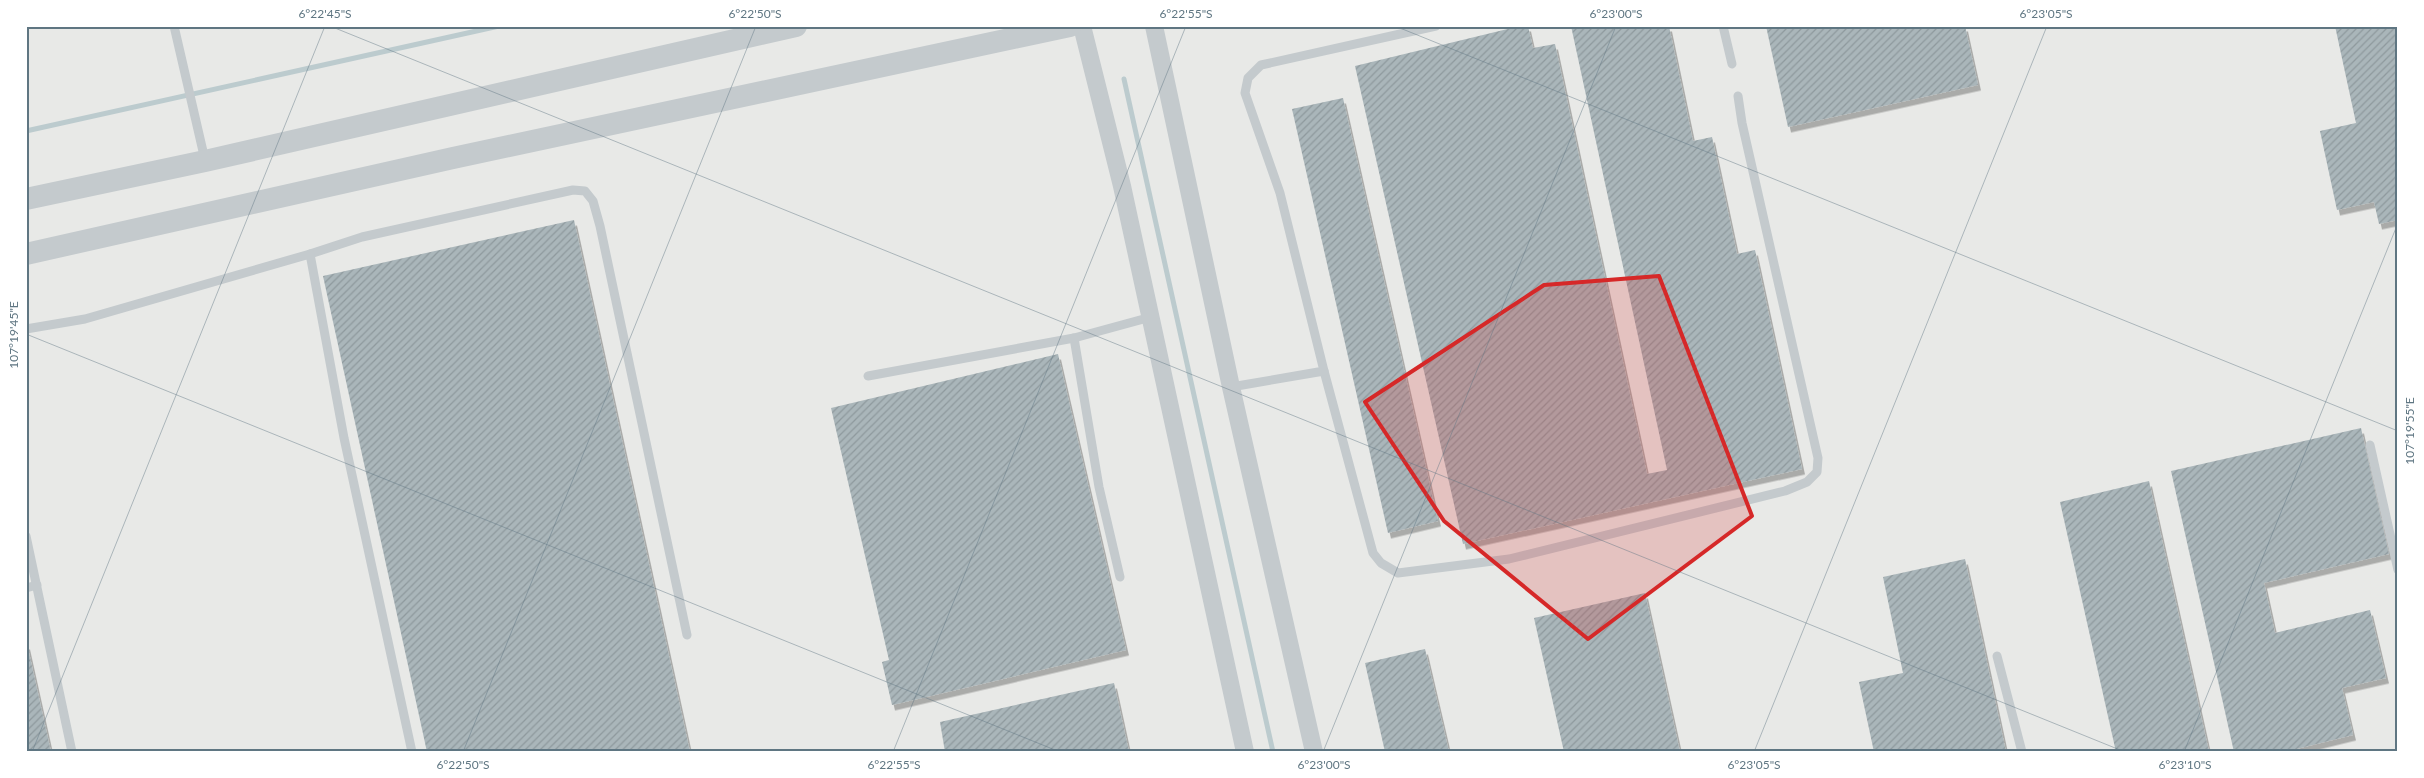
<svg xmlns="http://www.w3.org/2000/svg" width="2424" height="778" font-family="Lato,sans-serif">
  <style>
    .built { fill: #e8e9e7 }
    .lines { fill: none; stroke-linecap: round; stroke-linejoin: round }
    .stream { stroke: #bccbce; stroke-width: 5 }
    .building { fill: url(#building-hatch); filter: url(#shadow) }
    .service { stroke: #c4cacd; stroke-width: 9 }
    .minor { stroke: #c4cacd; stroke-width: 18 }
    .tertiary { stroke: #c4cacd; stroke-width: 22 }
    .marked { fill: #d62828; fill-opacity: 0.2; stroke: #d62828; stroke-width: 4; stroke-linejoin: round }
    .ticks { fill: none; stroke: #5f7682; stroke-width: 1; stroke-opacity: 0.45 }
    .neatline { fill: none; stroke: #5f7682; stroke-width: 2 }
    .ticks-label { font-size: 12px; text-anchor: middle; fill: #5f7682 }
  </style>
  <defs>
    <pattern id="building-hatch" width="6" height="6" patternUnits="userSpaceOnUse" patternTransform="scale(1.25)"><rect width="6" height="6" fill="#aab6ba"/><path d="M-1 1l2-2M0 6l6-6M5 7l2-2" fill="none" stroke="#8e999d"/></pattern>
    <filter id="shadow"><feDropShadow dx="3" dy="5.5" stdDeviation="0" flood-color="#0004"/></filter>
  </defs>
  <rect width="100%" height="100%" fill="#f8f7f4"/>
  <!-- built -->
  <rect class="built" x="26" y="26" width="2372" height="726"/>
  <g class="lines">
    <!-- stream -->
    <g class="stream">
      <path d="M1124,79L1273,752"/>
      <path d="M26,131L499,26"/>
    </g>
  </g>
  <!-- building -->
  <g class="building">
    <path d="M1520,26H1528L1533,48L1555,44L1647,474L1667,470L1571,26H1669L1693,141L1712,137L1737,254L1755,250L1802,469L1463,544L1355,66Z"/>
    <path d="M1766,26H1965L1978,85L1788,127Z"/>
    <path d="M2335,26H2398V220L2379,224L2374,202L2337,210L2320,131L2356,123Z"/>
    <path d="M1343,98L1438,521L1388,533L1292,109Z"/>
    <path d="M574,220L690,752H427L323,276Z"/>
    <path d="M1058,354L1126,650L892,705L882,662L889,660L831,408Z"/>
    <path d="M2361,428L2389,554L2264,583L2275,633L2370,610L2386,678L2342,688L2353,735L2284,752H2234L2171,471Z"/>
    <path d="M2149,481L2209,752H2116L2060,502Z"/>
    <path d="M1965,559L2006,752H1874L1859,682L1903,673L1883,577Z"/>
    <path d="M1645,593L1680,752H1564L1534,618Z"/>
    <path d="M26,644H27L51,752H26Z"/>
    <path d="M1425,649L1449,752H1385L1365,663Z"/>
    <path d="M1114,683L1129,752H945L940,722Z"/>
  </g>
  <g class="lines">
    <!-- service -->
    <g class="service">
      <path d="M174,26L205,160"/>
      <path d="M1723,26L1732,64"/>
      <path d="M310,254L362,237L573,190L585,191L593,201L600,226L687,635"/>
      <path d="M26,329L85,319L310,254L344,438L412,752"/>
      <path d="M1074,338L1099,487L1120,577"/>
      <path d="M1324,371L1373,553L1381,563L1398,573L1509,559L1785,491L1807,482L1817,472L1818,458L1742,123L1738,96"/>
      <path d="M868,376L1074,338L1151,317"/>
      <path d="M1231,387L1324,371L1280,193L1245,93L1248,78L1261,65L1436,26"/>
      <path d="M2370,445L2398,570"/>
      <path d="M26,536L72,752"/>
      <path d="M26,588L37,585"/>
      <path d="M1997,656L2022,752"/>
    </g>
    <!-- minor -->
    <g class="minor">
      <path d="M1082,26L1122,186L1245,752"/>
      <path d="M1154,26L1231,387L1314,752"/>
    </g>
    <!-- tertiary -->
    <g class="tertiary">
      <path d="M26,199L205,161L796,26"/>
      <path d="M26,254L453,158L1070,26"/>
    </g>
  </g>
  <!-- marked area -->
  <path class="marked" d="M1659,276L1752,516L1588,639L1444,521L1365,402L1544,285Z"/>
  <!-- ticks -->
  <path class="ticks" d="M330,26L2125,752M1395,26L2398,431M26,334L1060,752M32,752L325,26M463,752L756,26M893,752L1186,26M1323,752L1616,26M1754,752L2047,26M2184,752L2398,223"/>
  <!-- border -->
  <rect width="2424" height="778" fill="none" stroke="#ffffff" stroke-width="55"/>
  <rect x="28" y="28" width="2368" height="722" class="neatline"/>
  <g class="ticks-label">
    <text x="325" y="18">6°22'45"S</text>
    <text x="755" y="18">6°22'50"S</text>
    <text x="1186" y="18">6°22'55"S</text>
    <text x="1616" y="18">6°23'00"S</text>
    <text x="2046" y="18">6°23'05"S</text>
    <text transform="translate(14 335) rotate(-90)" y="4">107°19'45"E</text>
    <text transform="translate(2410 431) rotate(-90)" y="4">107°19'55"E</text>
    <text x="463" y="769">6°22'50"S</text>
    <text x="894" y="769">6°22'55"S</text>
    <text x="1324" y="769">6°23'00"S</text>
    <text x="1754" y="769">6°23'05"S</text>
    <text x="2185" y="769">6°23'10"S</text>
  </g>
</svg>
